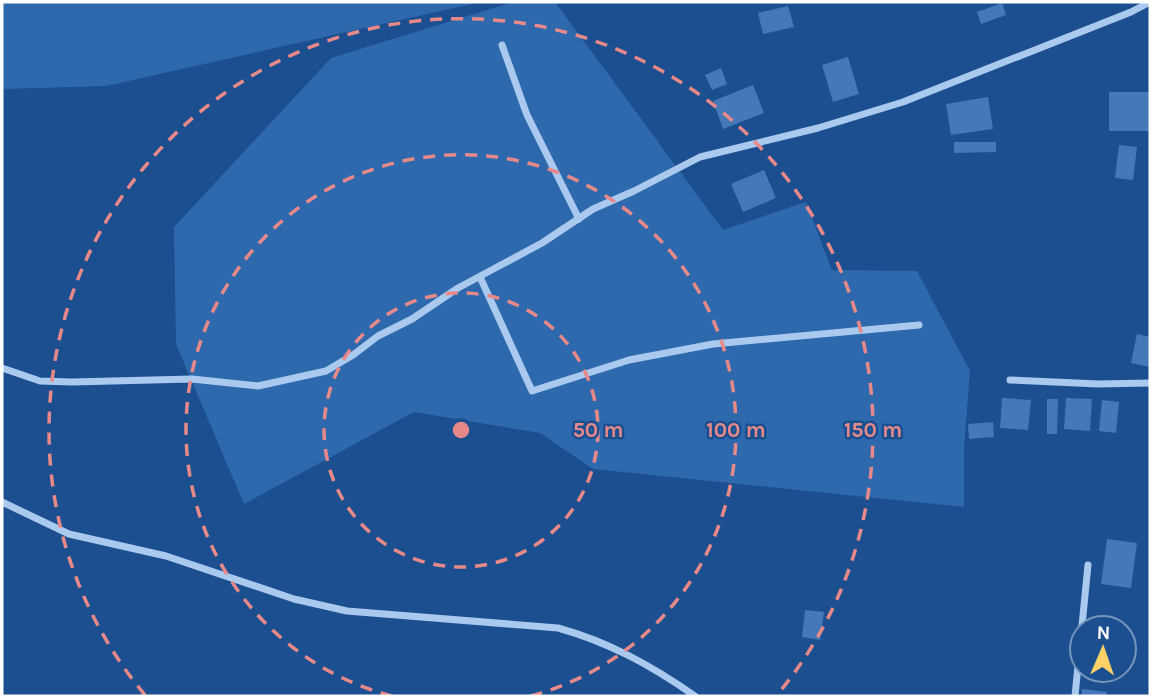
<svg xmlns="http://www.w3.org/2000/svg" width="1152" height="698" font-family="Karla,sans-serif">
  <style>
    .green { fill: #2e69ad }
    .building { fill: #4478b7 }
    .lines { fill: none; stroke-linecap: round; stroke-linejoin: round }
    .street { stroke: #a9c9ee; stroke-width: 7 }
    .ring { fill: none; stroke: #e88989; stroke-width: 3.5; stroke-dasharray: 12 9 }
    .centre { fill: #e88989; stroke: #1b4f8f; stroke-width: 3.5 }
    .ring-label { font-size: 21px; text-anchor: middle; font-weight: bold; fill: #e88989; stroke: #1b4f8f; stroke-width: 5; stroke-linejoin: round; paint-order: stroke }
  </style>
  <rect width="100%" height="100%" fill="#1b4f8f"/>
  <!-- green -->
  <g class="green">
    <path d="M2,2H481L106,86L2,89Z"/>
    <path d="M513,2H555L723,230L806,202L832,270L917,271L970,371L964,448V507L593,469L540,433L414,412L244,504L176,344L174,227L331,58Z"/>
  </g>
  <!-- building -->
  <g class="building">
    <path d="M1002,3L1006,15L981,24L977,12Z"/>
    <path d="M788,6L794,27L763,34L758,13Z"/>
    <path d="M848,57L859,94L833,102L822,65Z"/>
    <path d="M721,68L727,84L712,90L705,75Z"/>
    <path d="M753,85L764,113L723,129L713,101Z"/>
    <rect x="1109" y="92" width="41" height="39"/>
    <path d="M988,97L993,129L951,135L946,104Z"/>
    <path d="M954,142H996V152L954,153Z"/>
    <path d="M1119,145L1137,147L1133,180L1115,178Z"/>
    <path d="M764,170L776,198L743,212L731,184Z"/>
    <path d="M1137,334L1150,337V367L1131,363Z"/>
    <path d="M1002,398L1031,400L1028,430L1000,428Z"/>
    <path d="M1066,398L1092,399L1090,431L1064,429Z"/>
    <path d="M1047,399H1058L1057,434H1047Z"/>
    <path d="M1102,400L1119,402L1116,433L1099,431Z"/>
    <path d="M993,422L994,437L969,439L968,424Z"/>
    <path d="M1107,539L1137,543L1131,588L1101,584Z"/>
    <path d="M805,610L824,612L820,640L802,637Z"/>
    <path d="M1082,689L1107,692L1106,696H1082Z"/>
  </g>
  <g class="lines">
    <!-- street -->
    <g class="street">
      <path d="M502,45L527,115L579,219"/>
      <path d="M480,277L532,391L629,360L713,344L919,325"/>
      <path d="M2,368L40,381L72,382L192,379L258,386L326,371L353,355L378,336L412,319L458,288L542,243L593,209L634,191L700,157L818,128L903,102L1131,12L1150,2"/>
      <path d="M1010,380L1098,384L1150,383"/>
      <path d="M2,502L69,534L166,556L294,599L347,611L558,628C609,642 652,666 695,696"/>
      <path d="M1075,696L1088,565"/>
    </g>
  </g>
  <!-- distance rings -->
  <g class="ring">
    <circle cx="461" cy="430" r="137"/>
    <path d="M392 696A275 275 0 1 1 530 696"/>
    <path d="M145 695A412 412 0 1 1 777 695"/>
  </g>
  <circle cx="461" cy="430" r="10" class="centre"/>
  <g class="ring-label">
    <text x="598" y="437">50 m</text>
    <text x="736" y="437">100 m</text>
    <text x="873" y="437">150 m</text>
  </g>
  <!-- border -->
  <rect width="1152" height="698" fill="none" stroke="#ffffff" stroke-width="7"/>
  <!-- north arrow -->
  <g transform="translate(1103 649) rotate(2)"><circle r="33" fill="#1b4f8f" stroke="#7695bc" stroke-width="2"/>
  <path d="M0-5L12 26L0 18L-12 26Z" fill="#ffd166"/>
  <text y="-10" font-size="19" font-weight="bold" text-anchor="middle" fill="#ffffff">N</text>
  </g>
</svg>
